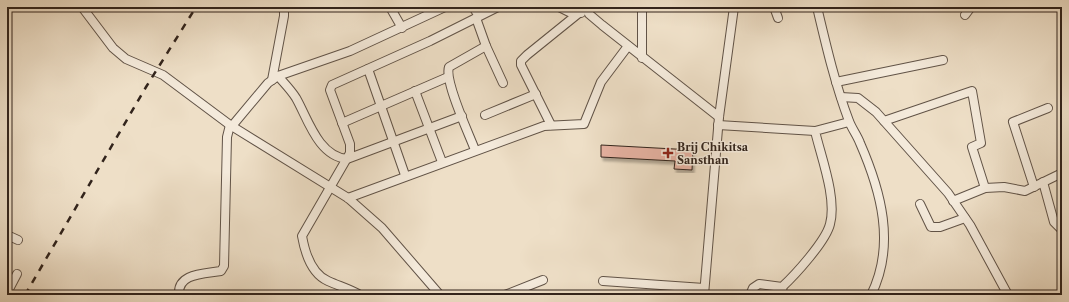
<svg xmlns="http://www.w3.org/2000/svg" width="1069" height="302" font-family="'Libre Caslon Text',serif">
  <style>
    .building { fill: #e7b3a3; stroke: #32241c; filter: url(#shadow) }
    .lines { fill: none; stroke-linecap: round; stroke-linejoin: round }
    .minor-casing { stroke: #615347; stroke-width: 10 }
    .minor { stroke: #f4eadb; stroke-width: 8 }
    .rail { stroke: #32241c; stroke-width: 2.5; stroke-dasharray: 7 7; stroke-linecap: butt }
    .poi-dot { fill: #8f2418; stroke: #f4eadb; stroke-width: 1.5 }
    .labels { text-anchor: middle; stroke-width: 3; stroke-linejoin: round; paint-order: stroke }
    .poi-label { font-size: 11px; font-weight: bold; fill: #32241c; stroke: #f4eadb; text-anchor: start }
  </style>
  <defs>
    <filter id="shadow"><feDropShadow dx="2" dy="3.5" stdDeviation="1" flood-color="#0004"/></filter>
  </defs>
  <rect width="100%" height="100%" fill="#eedfc7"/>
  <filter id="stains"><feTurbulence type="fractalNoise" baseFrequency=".005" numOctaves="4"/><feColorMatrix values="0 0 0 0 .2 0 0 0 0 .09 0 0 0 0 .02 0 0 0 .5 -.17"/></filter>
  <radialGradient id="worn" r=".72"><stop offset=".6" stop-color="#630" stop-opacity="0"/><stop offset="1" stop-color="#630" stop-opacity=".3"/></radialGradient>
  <!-- building -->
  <path class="building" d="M601,145L693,150L692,170L674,169L675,161L601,157Z"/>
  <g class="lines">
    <!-- minor casing -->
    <g class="minor-casing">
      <g id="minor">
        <path d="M82,7L113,48L126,59L163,75L230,125L348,198L382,228L440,295"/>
        <path d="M390,7L402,28"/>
        <path d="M473,7L479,16"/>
        <path d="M559,7L571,13H581"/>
        <path d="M586,7L589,14L602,25L719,117"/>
        <path d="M642,7V58"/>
        <path d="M774,7L778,18"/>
        <path d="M817,7C826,45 835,84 849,121C852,129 857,135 860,143C881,191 896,245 871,295"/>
        <path d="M965,15L971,7"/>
        <path d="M476,18L486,46L503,83"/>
        <path d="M368,69L405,175"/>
        <path d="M278,76C284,83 291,90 296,98C308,119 318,156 347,159L462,116"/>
        <path d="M272,80L284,16V7"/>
        <path d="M836,82L943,60"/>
        <path d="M415,91L442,162"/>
        <path d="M841,97L858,98L876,112L948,193L970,225L1008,295"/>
        <path d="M485,115L536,94"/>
        <path d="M884,121L972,91L981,143L972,147L985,188"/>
        <path d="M342,123L448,77"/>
        <path d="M551,125L521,65V61L527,55L579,13"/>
        <path d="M718,125L815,131"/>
        <path d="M232,126L268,83L278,76L350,51L445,7"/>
        <path d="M1062,143V147"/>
        <path d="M475,150C469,134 444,81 449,67L486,46"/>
        <path d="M1043,182L1054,222L1062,230"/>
        <path d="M1034,187L1013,122L1048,108"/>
        <path d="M348,198L544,126L584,124L601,82L628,46"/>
        <path d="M953,201L985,188L1004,187L1025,191L1062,173"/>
        <path d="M920,204L931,227H940L965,218"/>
        <path d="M7,235L18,240"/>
        <path d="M603,281L704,288"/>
        <path d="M782,287L783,295"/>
        <path d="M7,293L17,274"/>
        <path d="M179,295C177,273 204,274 221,271L224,266L227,137L230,125"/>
        <path d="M360,295C350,289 339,286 328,281C312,274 305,253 302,236L350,153V144L330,90L332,85L430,41L498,7"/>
        <path d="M505,295L543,280"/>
        <path d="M704,295L719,117L734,7"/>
        <path d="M750,295L753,288L759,284L782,287C795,275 826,241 830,224C837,198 821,157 815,131L849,122"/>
      </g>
    </g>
    <!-- minor -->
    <use href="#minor" class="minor"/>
    <!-- rail -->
    <path class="rail" d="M25,295L146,87L196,7"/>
  </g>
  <!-- markers -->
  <path class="poi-dot" d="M666 147h4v4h4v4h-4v4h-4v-4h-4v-4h4z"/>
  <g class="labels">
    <!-- poi labels -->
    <g class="poi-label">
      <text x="677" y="151">Brij Chikitsa<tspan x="677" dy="13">Sansthan</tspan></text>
    </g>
  </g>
  <!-- margin -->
  <rect width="1069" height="302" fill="none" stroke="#eedfc7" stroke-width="24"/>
  <rect x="8" y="8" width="1053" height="286" fill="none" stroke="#32241c" stroke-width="2"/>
  <rect x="12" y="12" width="1045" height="278" fill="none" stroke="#32241c"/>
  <rect width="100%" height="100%" filter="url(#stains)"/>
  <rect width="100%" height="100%" fill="url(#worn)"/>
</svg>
